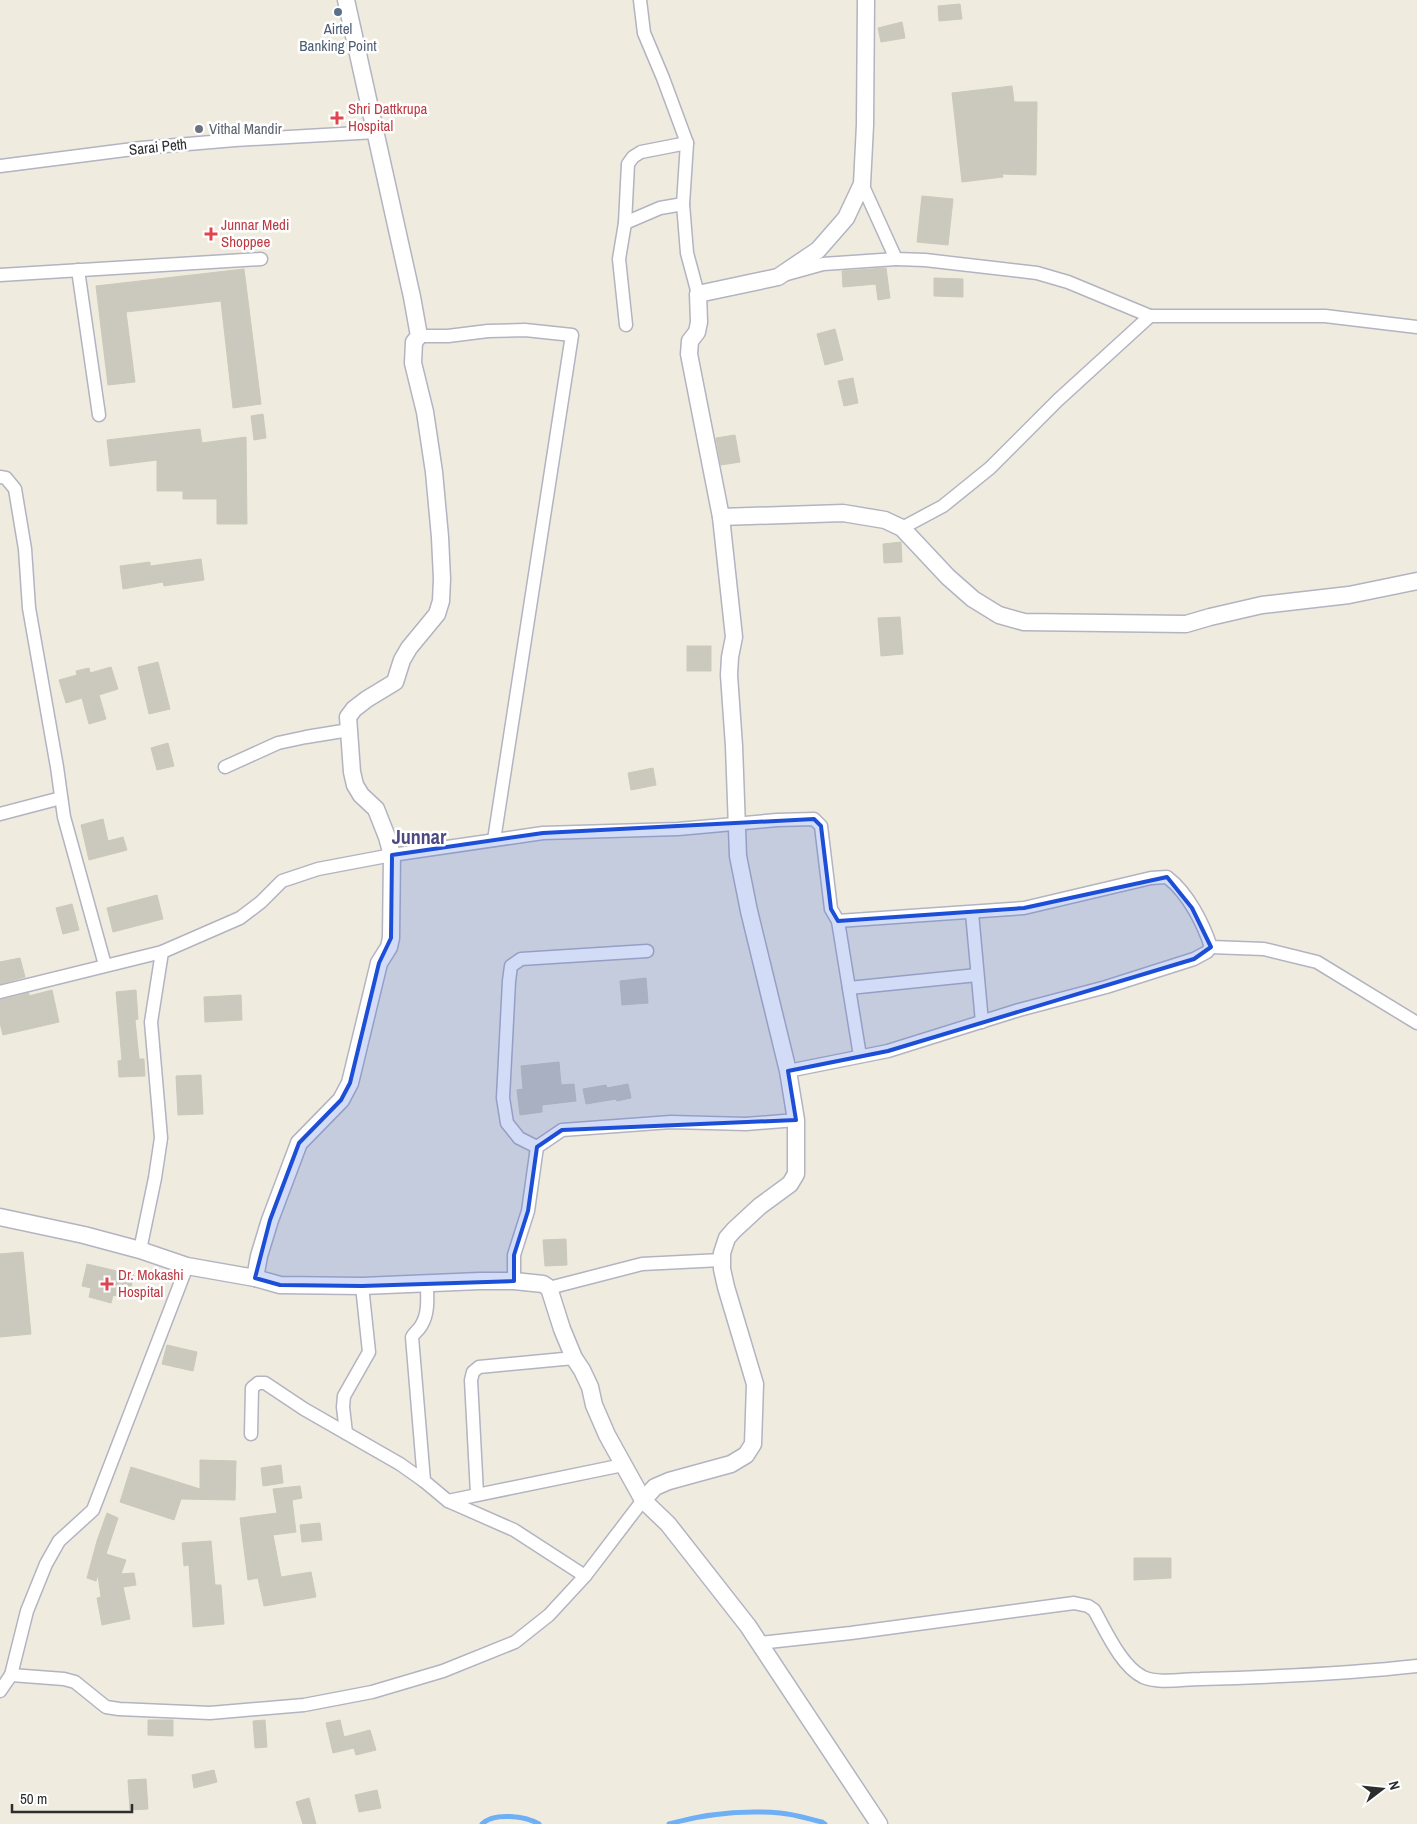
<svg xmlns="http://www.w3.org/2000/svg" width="1417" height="1824" font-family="'Archivo Narrow',sans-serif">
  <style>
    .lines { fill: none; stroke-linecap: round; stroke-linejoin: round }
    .stream { stroke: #6eaff6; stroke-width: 5 }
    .building { fill: #cbc9bd; stroke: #cbc9b8 }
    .minor-casing { stroke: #b3b3c1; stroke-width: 15 }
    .tertiary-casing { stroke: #b3b3c1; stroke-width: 19 }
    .minor { stroke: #fff; stroke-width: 12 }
    .tertiary { stroke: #fff; stroke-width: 16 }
    .marked { fill: #1d4ed8; fill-opacity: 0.2; stroke: #1d4ed8; stroke-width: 4; stroke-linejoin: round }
    .service-dot { fill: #5c6f8a; stroke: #fff; stroke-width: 2 }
    .health-dot { fill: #e0444e; stroke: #fff; stroke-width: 2 }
    .worship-dot { fill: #6b7280; stroke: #fff; stroke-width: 2 }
    .labels { text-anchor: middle; stroke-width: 5; stroke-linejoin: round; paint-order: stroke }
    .service-label { font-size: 15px; fill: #4e5e75; stroke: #fff }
    .health-label { font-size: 15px; fill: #be3a42; stroke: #fff; text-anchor: start }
    .worship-label { font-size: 15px; fill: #5b616d; stroke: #fff; text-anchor: start }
    .street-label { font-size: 15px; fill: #2d2d2d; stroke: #fff }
    .district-label { font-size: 20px; font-weight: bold; fill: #4e4a81; stroke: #fff }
  </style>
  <rect width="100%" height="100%" fill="#efecdf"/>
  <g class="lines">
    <!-- stream -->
    <g class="stream">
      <path d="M482,1824C494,1812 525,1816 539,1824"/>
      <path d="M669,1824C704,1814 744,1810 780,1813C794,1814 809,1819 822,1822L825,1824"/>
    </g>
  </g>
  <!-- building -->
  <g class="building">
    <path d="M960,4L962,19L939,21L938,6Z"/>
    <path d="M902,22L905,38L881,42L878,28Z"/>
    <path d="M1012,86L1014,102H1037L1036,175L1002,174L1003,177L962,182L952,93Z"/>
    <path d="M922,196L953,199L948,245L917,242Z"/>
    <path d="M886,268L890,298L878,300L876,284L843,287L842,271Z"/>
    <path d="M244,269L261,404L233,408L221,301L126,312L135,382L108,385L96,286Z"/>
    <path d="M934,278L963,279V297L934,296Z"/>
    <path d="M835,329L843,360L825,365L817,334Z"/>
    <path d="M853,378L858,403L844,406L838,381Z"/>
    <path d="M263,414L266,438L254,440L251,416Z"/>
    <path d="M200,429L202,443L246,437L247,524H217V499H183V491H157V460L110,466L107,440Z"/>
    <path d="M735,435L740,462L721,465L716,438Z"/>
    <path d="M901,542L902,562L884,563L883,544Z"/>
    <path d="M201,559L204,580L164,586L163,582L123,589L120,566L150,562V566Z"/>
    <path d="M900,617L903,654L881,656L878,618Z"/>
    <rect x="687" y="646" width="24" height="25"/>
    <path d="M158,662L170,709L149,714L138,667Z"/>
    <path d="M111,667L118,689L99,695L106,719L89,724L82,698L66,703L59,680L77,675L76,671L89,668L90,673Z"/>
    <path d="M168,743L174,766L157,770L151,748Z"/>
    <path d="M653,768L656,785L631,790L628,773Z"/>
    <path d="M103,819L108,841L123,837L127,850L89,860L81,825Z"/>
    <path d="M157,895L163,919L113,932L107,908Z"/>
    <path d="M72,904L79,930L63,934L56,908Z"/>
    <path d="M20,958L25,977L0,984V962Z"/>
    <path d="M646,978L648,1003L622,1005L620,981Z"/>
    <path d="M52,990L59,1022L3,1035L0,1023V1000L29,993V996Z"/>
    <path d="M136,990L138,1019L135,1020L139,1059H144L145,1076L119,1077L118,1061L122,1060L116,992Z"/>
    <path d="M241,995L242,1020L205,1022L204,997Z"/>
    <path d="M559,1062L561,1085L574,1084L576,1101L542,1105V1112L520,1115L517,1090L523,1089L521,1066Z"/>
    <path d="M201,1075L203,1114L178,1115L176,1076Z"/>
    <path d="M628,1084L631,1098L617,1101L616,1099L586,1104L583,1089L606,1085L607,1088Z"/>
    <path d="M566,1239L567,1265L545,1266L543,1240Z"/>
    <path d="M23,1252L31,1334L0,1337V1254Z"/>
    <path d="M87,1264L134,1275L128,1299L113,1295L111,1303L89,1297L91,1288L82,1286Z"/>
    <path d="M167,1345L197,1352L193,1371L162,1364Z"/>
    <path d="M200,1460L236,1461L235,1500L181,1499L174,1520L120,1502L131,1467L200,1489Z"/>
    <path d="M281,1465L283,1483L263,1486L261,1468Z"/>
    <path d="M300,1486L302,1498L292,1500L296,1532L273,1535L281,1577L311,1572L316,1597L264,1606L258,1578L248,1580L240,1518L277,1513L273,1489Z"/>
    <path d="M107,1513L118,1518L106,1554L126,1560L121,1574L134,1573L136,1585L123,1587L130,1619L102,1625L97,1598L101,1597L98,1575L96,1581L87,1578L97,1541Z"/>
    <path d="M320,1523L322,1540L302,1542L300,1525Z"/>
    <path d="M211,1541L215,1585H221L224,1624L193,1627L189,1565L184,1566L182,1543Z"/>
    <path d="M1134,1558H1171V1578L1134,1580Z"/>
    <path d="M148,1720H173V1736L148,1735Z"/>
    <path d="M265,1720L267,1747L255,1748L253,1721Z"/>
    <path d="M340,1720L344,1737L370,1730L376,1750L356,1755L354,1748L333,1753L326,1723Z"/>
    <path d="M214,1770L217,1782L194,1788L192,1775Z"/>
    <path d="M146,1779L148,1809L130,1810L128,1780Z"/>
    <path d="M377,1790L381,1808L359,1812L355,1795Z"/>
    <path d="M309,1798L316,1824H303L296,1802Z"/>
  </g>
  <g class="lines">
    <!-- minor casing -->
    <g class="minor-casing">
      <g id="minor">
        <path d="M640,0L644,33L663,78L687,143"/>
        <path d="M0,166L141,148L235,140L376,132"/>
        <path d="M862,184L896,259L925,260L1037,273L1068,282L1150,316L1058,400L990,468L943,506L902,528"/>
        <path d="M625,223L660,208L683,204"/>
        <path d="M78,270L99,415"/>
        <path d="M787,274L823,264L896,259"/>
        <path d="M0,275L261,259"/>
        <path d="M1150,316H1325L1417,327"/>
        <path d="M626,325L619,259L625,223L628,164L633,157L641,152L687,143L683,204L687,253L698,294"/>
        <path d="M419,336H448L488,331L525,330L572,335L494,840"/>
        <path d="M0,477L6,478L15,489L25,549L29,608L57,767L64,817L105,965"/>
        <path d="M225,767L278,743L306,737L349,730"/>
        <path d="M0,814L61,798"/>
        <path d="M972,913L982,1022"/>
        <path d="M838,921L860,1056"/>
        <path d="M849,988L977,975"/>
        <path d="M0,992L162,952L240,918L261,902L282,881L318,869L392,855L543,833L678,829L777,820L814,819L821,826L831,909L838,921L1024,908L1151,878L1167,877C1188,893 1203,923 1211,947L1264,949L1317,962L1417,1023"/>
        <path d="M788,1071L888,1051L1019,1010L1106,987L1194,959L1207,952L1211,947"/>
        <path d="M537,1147L519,1138L507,1123L503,1098L509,981L511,966L521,959L647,951"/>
        <path d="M140,1250L155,1178L161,1138L151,1022L162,952"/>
        <path d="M514,1281V1255L528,1211L537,1147L562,1130L671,1122L746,1124L796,1120"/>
        <path d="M549,1288L642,1264L721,1260"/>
        <path d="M346,1433L343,1407L344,1396L369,1352L362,1286"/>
        <path d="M251,1434L252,1388L258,1383H265L304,1409L400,1464L424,1481L448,1501L514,1530L585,1576"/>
        <path d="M424,1481L412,1337C415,1332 420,1329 422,1324C429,1312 427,1297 427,1283"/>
        <path d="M477,1494L471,1380L473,1372L479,1367L574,1358"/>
        <path d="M448,1501L623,1465"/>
        <path d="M759,1643L851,1633L1074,1603L1088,1606L1094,1610C1106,1631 1121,1666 1143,1677C1159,1684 1183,1679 1200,1679C1271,1677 1346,1674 1417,1666"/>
        <path d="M11,1675L64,1679L75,1682L106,1707L119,1709L210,1713L304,1705L372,1692L443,1671L515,1642L549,1615L585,1576L643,1500"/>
        <path d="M0,1691L11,1675L27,1611L46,1564L59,1541L93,1510L187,1266"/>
      </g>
    </g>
    <!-- tertiary casing -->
    <g class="tertiary-casing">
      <g id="tertiary">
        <path d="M721,517L843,513L885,520L902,528L948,577L973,599L999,615L1024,622L1186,624L1210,617L1262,605L1349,595L1417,581"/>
        <path d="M0,1217L84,1235L140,1250L187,1266L255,1278L280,1285L362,1286L480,1281H514L543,1284L549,1288L562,1329L574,1358L582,1370L590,1387L594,1405L607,1435L643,1500L668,1524L748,1626L879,1824"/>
        <path d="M255,1278L259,1256L270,1220L299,1143L341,1100L350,1083L379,963L389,947L391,938L392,855L387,837L376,809L361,795L355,785L352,772L348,717L354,709L367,699L395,682L402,660L409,648L437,614L441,601L442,579L440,537L434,472L425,412L413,363L414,342L419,336L412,297L346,0"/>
        <path d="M643,1500L655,1487L669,1481L731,1464L746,1455L753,1444L755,1384L726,1287L722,1269V1253L727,1238L734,1230L760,1206L790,1184L796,1174V1120L788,1071L749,911L738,856L734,746L729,675L730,657L734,637L721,517L689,354L690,341L697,332L699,322L698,294L778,277L818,250L846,218L862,184L865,125L866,0"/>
      </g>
    </g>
    <!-- minor -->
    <use href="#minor" class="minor"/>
    <!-- tertiary -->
    <use href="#tertiary" class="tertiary"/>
  </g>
  <!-- marked area -->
  <path class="marked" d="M814,819L821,826L831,909L838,921L1024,908L1167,877L1192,908L1211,947L1194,959L888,1051L788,1071L796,1120L562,1130L537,1147L528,1211L514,1255V1281L362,1286L280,1285L255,1278L270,1220L299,1143L341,1100L350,1083L379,963L391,938L392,855L543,833Z"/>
  <!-- markers -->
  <circle class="service-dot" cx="338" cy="12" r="5"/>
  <g class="health-dot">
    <path d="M334.5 110.5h5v5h5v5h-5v5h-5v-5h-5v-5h5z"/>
    <path d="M208.5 226.5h5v5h5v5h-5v5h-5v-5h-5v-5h5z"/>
    <path d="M104.5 1276.5h5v5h5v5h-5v5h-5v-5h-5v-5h5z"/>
  </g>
  <circle class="worship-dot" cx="199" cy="129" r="5"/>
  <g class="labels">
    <!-- service labels -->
    <g class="service-label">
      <text x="338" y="34">Airtel<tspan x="338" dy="17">Banking Point</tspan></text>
    </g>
    <!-- health labels -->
    <g class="health-label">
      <text x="348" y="114">Shri Dattkrupa<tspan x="348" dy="17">Hospital</tspan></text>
      <text x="221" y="230">Junnar Medi<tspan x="221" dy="17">Shoppee</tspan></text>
      <text x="118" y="1280">Dr. Mokashi<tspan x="118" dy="17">Hospital</tspan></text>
    </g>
    <!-- worship labels -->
    <g class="worship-label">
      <text x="209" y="134">Vithal Mandir</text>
    </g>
    <!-- street labels -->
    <g class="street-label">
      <text transform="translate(158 147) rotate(-6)" y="5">Sarai Peth</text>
    </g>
    <!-- district labels -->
    <g class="district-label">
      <text x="419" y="844">Junnar</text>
    </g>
  </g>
  <!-- north arrow -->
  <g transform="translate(1382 1789) rotate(74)" stroke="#ffffff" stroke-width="4" paint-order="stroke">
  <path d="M0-4L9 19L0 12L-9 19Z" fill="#2d2d2d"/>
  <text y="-8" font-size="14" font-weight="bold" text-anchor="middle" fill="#2d2d2d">N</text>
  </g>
  <!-- scale -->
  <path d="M12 1804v8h120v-8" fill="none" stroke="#2d2d2d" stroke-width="2.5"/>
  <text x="20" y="1804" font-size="15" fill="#2d2d2d" stroke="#ffffff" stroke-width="4" paint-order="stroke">50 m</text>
</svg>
